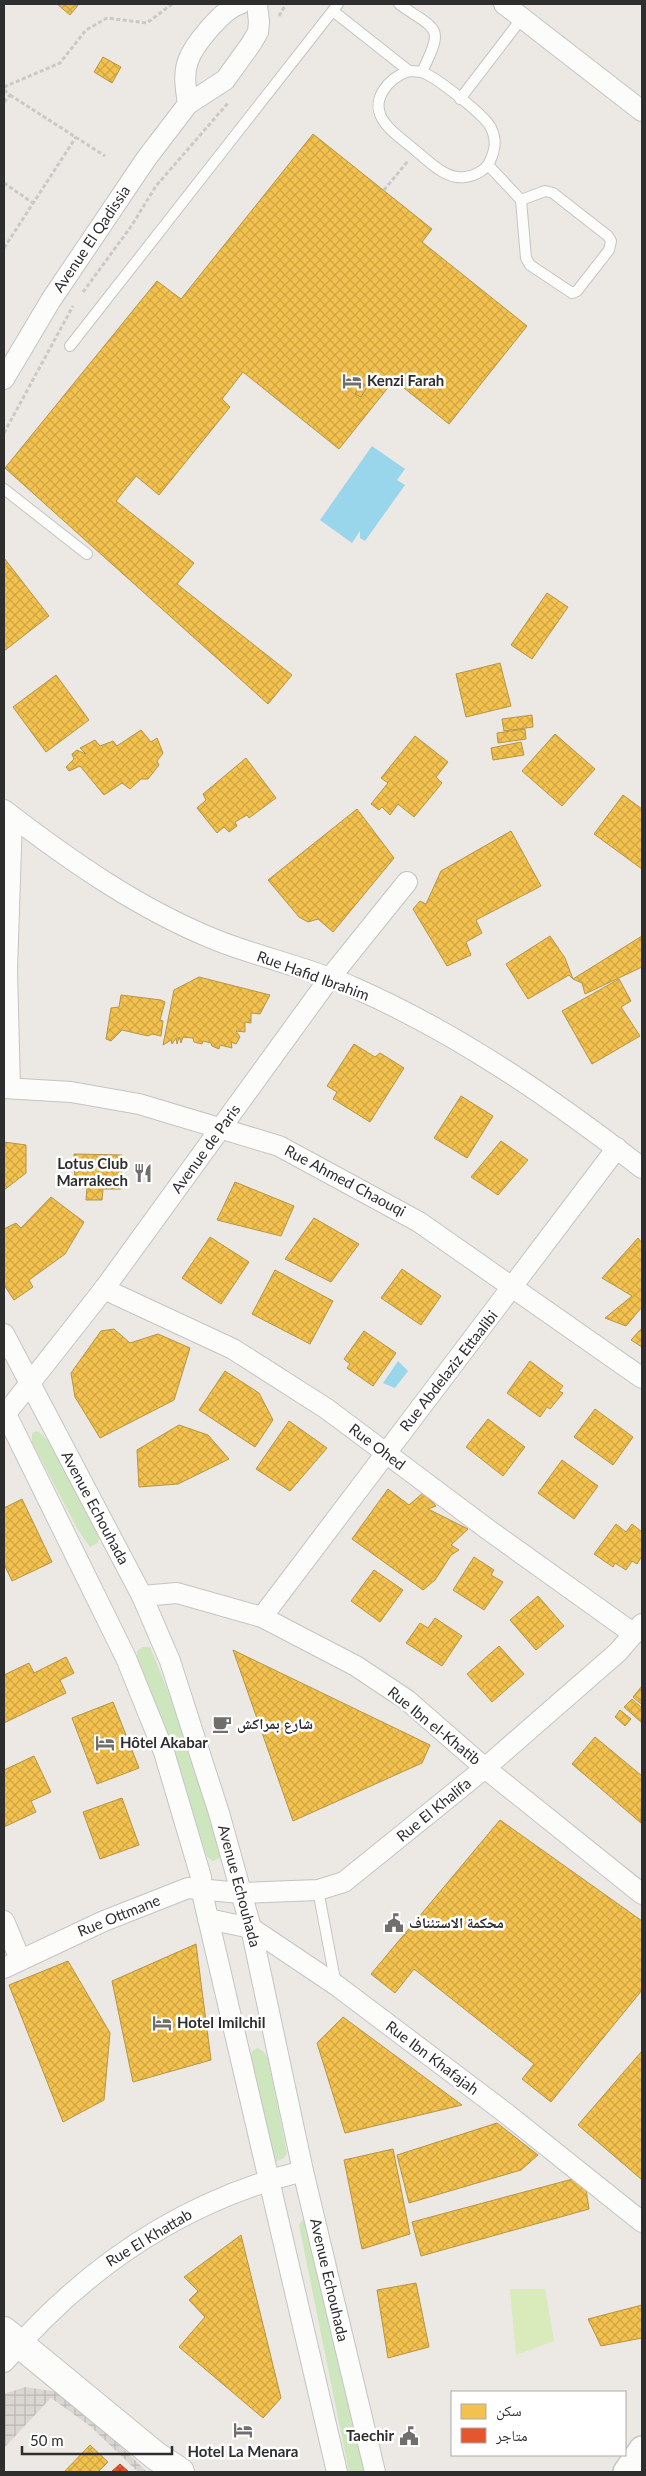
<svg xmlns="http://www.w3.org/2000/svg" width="646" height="2476" font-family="Lato,'Noto Naskh Arabic',sans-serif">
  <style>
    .grass { fill: #cee6be }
    .pitch { fill: #d9eabb }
    .plaza { fill: url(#plaza-grid) }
    .water { fill: #99d6ec }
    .homes { fill: url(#homes-cross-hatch); stroke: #b79544 }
    .shops { fill: url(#shops-cross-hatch); stroke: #ad4b2e }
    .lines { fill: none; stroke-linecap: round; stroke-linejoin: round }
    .service-casing { stroke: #c5c4c5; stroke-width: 12 }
    .minor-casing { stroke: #c5c4c5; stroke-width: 22 }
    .tertiary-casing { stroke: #c5c4c5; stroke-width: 28 }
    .secondary-casing { stroke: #c5c4c5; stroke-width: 30 }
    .path { stroke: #c9c9c8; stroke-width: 3; stroke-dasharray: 4 2.5; stroke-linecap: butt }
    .service { stroke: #fcfcfb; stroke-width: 10 }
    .minor { stroke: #fcfcfb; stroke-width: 20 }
    .tertiary { stroke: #fcfcfb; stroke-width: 25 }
    .secondary { stroke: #fcfcfb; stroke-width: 28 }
    .labels { text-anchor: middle; stroke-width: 5; stroke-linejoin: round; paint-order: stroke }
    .street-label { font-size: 15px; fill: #2e2e2e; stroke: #fff }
    .poi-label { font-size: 15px; font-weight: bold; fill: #2e2e2e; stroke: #fff; text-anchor: start }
  </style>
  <defs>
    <pattern id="plaza-grid" width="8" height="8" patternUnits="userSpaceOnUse" patternTransform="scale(1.25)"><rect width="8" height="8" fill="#dad6d2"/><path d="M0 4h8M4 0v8" fill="none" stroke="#bbb8b5"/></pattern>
    <pattern id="homes-cross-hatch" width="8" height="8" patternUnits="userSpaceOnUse" patternTransform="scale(1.25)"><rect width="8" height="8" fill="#f2c14e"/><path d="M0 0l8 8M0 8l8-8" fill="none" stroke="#d0a644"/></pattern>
    <pattern id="shops-cross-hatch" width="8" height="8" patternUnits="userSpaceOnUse" patternTransform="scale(1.25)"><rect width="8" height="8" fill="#e4572e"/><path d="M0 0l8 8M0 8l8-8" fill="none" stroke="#b94828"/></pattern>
  </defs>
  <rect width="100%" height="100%" fill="#ece8e4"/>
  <!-- grass -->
  <g class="grass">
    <path d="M37,1431C55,1440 89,1515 99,1537L98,1543L90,1547L78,1530L32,1442V1433Z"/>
    <path d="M142,1647H150L179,1719L220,1849V1858L213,1861L207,1857L175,1757L137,1658V1651Z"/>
    <path d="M258,2048L264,2052L268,2058L287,2153L284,2158L275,2162L250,2060L252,2051Z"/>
    <path d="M305,2217L366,2472H349L299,2225Z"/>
  </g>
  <!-- pitch -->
  <path class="pitch" d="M510,2289H545L554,2341L516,2355Z"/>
  <!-- plaza -->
  <path class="plaza" d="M25,2387L58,2392L107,2433L147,2472H138L90,2426L51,2398L4,2448V2394Z"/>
  <!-- water -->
  <g class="water">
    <path d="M372,446L405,469L397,480L405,485L365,541L360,538V531L352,543L320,520Z"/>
    <path d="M398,1361L408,1371L395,1388L383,1383Z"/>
  </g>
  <!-- homes -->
  <g class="homes">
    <path d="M57,4H79L70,15Z"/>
    <path d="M103,57L121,67L112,83L94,72Z"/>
    <path d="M313,134L432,229L422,242L527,326L449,424L394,380L339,449L243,372L222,399L230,407L159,495L136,476L116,501L194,563L177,584L292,675L268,704L5,468L157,281L181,299Z"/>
    <path d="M361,383L367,387L361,397L355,394Z"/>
    <path d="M4,558L49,616L4,651Z"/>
    <path d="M547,593L568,607L532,659L511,645Z"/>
    <path d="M500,663L511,706L466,717L456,674Z"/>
    <path d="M56,675L89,720L46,752L13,707Z"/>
    <path d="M532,715L533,727L504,731L502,719Z"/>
    <path d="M525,729L526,739L498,743L497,733Z"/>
    <path d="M141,730L151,742L157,738L163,753L157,761L159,765L148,779H141L130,789L122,783L104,795L80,766L69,771L66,767L74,759L72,754L77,750L86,754L80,748L95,740L100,746L113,741L117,746Z"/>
    <path d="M555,734L595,769L562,806L522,771Z"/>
    <path d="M415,736L448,762L436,777L442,783L414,817L398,804L390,815L382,807L379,810L371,804L388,783L381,778Z"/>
    <path d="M521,742L524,755L493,760L491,748Z"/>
    <path d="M246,758L276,798L249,818L247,815L235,822L237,826L229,832L224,827L217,833L197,808L206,800L203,794Z"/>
    <path d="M623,795L642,809V869L594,834Z"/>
    <path d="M357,809L394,858L333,932L318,919L308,922L299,917L268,880Z"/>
    <path d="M511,831L541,886L476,920L482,933L466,942L471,955L447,966L413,909L420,901L426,904L441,871Z"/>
    <path d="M550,936L565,958L573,979L569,975L528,999L506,964Z"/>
    <path d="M642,936V967L585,994L582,983L573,979Z"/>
    <path d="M199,977L270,995L260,1014L251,1013V1023L245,1022V1032L236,1031L240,1037L236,1044L231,1042L232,1048L220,1045L219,1049L212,1046L211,1043L203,1041L202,1044L194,1042L193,1038L183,1037L181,1043L179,1037L177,1044L176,1038L172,1044L171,1040L163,1045L174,990Z"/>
    <path d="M619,979L631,1001L621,1007L640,1036L592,1064L562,1011Z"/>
    <path d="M121,995L161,1000L165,1002L160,1020L163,1021L161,1036L152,1034L148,1036L122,1030L111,1041L106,1039L111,1008L119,1007Z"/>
    <path d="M354,1044L375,1057L380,1053L404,1068L370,1122L333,1099L337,1092L327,1086Z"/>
    <path d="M461,1096L493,1116L467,1158L434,1138Z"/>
    <path d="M501,1141L528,1160L498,1195L471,1177Z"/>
    <path d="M4,1142L26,1145V1173L4,1190Z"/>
    <path d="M74,1154L122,1155L121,1189H103L102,1200H86L87,1188L75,1187Z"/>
    <path d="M235,1182L294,1206L281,1236L217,1220Z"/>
    <path d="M51,1197L84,1222L65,1254L29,1280L33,1287L14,1300L4,1285V1229L16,1223L21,1228Z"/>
    <path d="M314,1218L359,1244L331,1282L285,1259Z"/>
    <path d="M210,1237L249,1262L221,1304L182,1278Z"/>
    <path d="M638,1238L642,1243V1307L626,1326L605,1318L632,1296L602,1278Z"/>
    <path d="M402,1269L441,1296L421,1325L381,1298Z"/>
    <path d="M275,1270L333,1301L310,1344L252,1314Z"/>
    <path d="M642,1328V1347L631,1340Z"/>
    <path d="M114,1329L130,1343L158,1334L190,1348L174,1400L100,1438L75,1397L71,1373L101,1331Z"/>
    <path d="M364,1331L396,1353L373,1386L347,1368L350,1364L344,1359Z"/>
    <path d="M530,1361L563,1386L559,1391L563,1393L550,1409L547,1407L540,1417L507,1393Z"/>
    <path d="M225,1371L259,1393L273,1420L255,1447L199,1410Z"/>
    <path d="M595,1409L633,1437L613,1465L574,1437Z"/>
    <path d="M488,1419L525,1447L503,1476L466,1447Z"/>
    <path d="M289,1421L327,1448L290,1491L256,1469Z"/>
    <path d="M179,1425L208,1435L229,1459L178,1484L139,1487L137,1450Z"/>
    <path d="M562,1460L598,1486L574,1519L538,1493Z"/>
    <path d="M388,1489L409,1505L424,1492L436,1506L428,1509L468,1529L451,1545L459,1550L451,1555L435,1580L423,1590L352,1539Z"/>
    <path d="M22,1499L52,1562L12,1581L4,1564V1508Z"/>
    <path d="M616,1524L626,1532L632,1524L642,1532V1556L637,1564L632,1561L626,1570L615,1563L613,1567L594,1554Z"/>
    <path d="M474,1557L494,1570L491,1575L503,1582L484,1610L453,1590Z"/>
    <path d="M374,1570L403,1590L380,1622L351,1601Z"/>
    <path d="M538,1596L564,1626L536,1650L510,1620Z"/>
    <path d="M435,1618L462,1636L442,1666L406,1643L420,1623L428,1628Z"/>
    <path d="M499,1646L524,1674L492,1702L467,1674Z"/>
    <path d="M233,1650L430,1745L422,1763L293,1821Z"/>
    <path d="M66,1657L74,1673L60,1680L66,1693L4,1723V1675L29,1663L34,1673Z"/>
    <path d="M642,1686V1705L633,1697Z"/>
    <path d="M632,1699L642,1708V1723L624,1707Z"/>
    <path d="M113,1702L139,1768L97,1784L72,1718Z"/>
    <path d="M620,1710L631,1719L625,1726L615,1717Z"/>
    <path d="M595,1737L642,1776L641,1823L572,1764Z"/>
    <path d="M34,1756L51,1792L31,1801L36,1812L4,1827V1770Z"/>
    <path d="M122,1798L139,1845L100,1859L83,1812Z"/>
    <path d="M500,1820L642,1921V1990L551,2102L522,2079L534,2064L414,1969L395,1993L371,1974Z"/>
    <path d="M196,1944L211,2060L133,2082L112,1981Z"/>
    <path d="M68,1961L110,2033L104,2100L63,2122L9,1985Z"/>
    <path d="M343,2017L462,2105L345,2133L317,2043Z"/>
    <path d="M642,2051V2177L641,2179L578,2125Z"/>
    <path d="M497,2123L538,2155L521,2170L409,2203L397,2155Z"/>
    <path d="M393,2149L410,2234L362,2249L344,2160Z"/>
    <path d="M584,2176L589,2209L421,2256L412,2222Z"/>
    <path d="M241,2235L281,2398L263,2418L179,2347L205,2317L189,2300L198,2291L184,2277Z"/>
    <path d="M416,2283L429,2347L388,2358L377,2290Z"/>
    <path d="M642,2305V2338L601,2346L588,2319Z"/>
    <path d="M90,2445L108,2462L98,2472H64Z"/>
  </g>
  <!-- shops -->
  <path class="shops" d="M120,2464L129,2472H111Z"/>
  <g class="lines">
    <!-- service casing -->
    <g class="service-casing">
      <g id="service">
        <path d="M399,4C439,32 444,25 422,72"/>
        <path d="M333,11L409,71"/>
        <path d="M409,71C414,71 419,71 424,73C437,78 486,116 491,128C497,140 495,150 490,161C486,170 475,176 465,177C446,180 430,162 416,151C406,142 393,134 385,123C368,101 388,78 409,71Z"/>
        <path d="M460,99L522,18"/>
        <path d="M488,165L521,200"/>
        <path d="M545,191L553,193L608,236L611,241L609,250L577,291L572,293L530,265L526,258L521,200Z"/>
        <path d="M70,346L338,4"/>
        <path d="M4,489L87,554"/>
        <path d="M318,1890L336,1985"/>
      </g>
    </g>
    <!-- minor casing -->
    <g class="minor-casing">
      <g id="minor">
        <path d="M504,4L642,111"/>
        <path d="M188,104C186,90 183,75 188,61C194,44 223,9 240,4"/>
        <path d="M4,379L51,300L146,159L188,104L225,80L251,44L258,32L259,22L257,4"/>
        <path d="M4,810C69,860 139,909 216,940C261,958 311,968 355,988C459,1034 553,1099 642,1168"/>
        <path d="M4,1088L71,1092L139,1104L279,1146L419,1222L642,1378"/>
        <path d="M10,1088L7,970L12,817"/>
        <path d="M104,1289L233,1349L327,1409L490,1531L634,1634"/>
        <path d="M4,1334L142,1596L170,1661L197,1745L219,1813L251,1928L303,2171L375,2472"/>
        <path d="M4,1410L126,1658L164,1752L201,1877V1888L337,2472"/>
        <path d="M4,1416L104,1289L329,979L407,882"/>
        <path d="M142,1596L177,1593L262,1617L356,1666L407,1700L485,1768L642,1894"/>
        <path d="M262,1617L617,1148"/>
        <path d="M208,1919L251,1928L336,1985L507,2114L642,2222"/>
        <path d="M4,1921L20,1959"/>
        <path d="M4,1968L104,1921L188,1888L240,1893L318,1890L344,1882L485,1768L618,1652L642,1624"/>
        <path d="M4,2362C84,2268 182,2201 303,2171"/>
      </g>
    </g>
    <!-- tertiary casing -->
    <g class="tertiary-casing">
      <path id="tertiary" d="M626,2472L642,2449"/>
    </g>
    <!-- secondary casing -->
    <g class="secondary-casing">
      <path id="secondary" d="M4,2331L156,2456L180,2472"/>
    </g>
    <!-- path -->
    <g class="path">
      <path d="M279,16L286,4"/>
      <path d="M4,87L60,63L86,30L107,18L147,23L172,4"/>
      <path d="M4,90L10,95L4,102"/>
      <path d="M10,95L105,156"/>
      <path d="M4,183L33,203"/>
      <path d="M384,190L408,161"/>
      <path d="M4,248L76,137"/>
      <path d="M83,292L132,225L156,186L228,103"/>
      <path d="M4,433L73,306"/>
    </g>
    <!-- service -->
    <use href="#service" class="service"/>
    <!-- minor -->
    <use href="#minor" class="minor"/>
    <!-- tertiary -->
    <use href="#tertiary" class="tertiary"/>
    <!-- secondary -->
    <use href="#secondary" class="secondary"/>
  </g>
  <!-- icons -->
  <defs>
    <g id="hotel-bare" transform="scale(1.5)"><path d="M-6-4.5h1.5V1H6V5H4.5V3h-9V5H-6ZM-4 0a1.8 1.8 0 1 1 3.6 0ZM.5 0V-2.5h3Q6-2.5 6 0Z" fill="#706f6e" stroke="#fff" stroke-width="2.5" paint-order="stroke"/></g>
    <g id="restaurant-bare" transform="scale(1.5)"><path d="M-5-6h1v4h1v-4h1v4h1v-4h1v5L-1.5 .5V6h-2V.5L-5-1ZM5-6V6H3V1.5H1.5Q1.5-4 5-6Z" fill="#706f6e" stroke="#fff" stroke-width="2.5" paint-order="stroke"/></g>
    <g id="cafe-bare" transform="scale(1.5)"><path d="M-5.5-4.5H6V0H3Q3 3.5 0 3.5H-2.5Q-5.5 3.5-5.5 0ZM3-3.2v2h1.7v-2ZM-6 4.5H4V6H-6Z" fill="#706f6e" stroke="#fff" stroke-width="2.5" paint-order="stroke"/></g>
    <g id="civic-bare" transform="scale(1.5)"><path d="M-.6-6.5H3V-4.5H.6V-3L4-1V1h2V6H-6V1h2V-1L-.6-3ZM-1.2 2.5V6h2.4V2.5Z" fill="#706f6e" stroke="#fff" stroke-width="2.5" paint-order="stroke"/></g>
  </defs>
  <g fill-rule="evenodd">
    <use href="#hotel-bare" x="352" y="381"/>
    <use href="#restaurant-bare" x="143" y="1173"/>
    <use href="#cafe-bare" x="222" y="1724"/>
    <use href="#hotel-bare" x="105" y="1743"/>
    <use href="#civic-bare" x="394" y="1923"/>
    <use href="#hotel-bare" x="162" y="2023"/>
    <use href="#hotel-bare" x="243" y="2430"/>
    <use href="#civic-bare" x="409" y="2436"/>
  </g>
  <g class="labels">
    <!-- street labels -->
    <g class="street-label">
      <text transform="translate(92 239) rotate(-56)" y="5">Avenue El Qadissia</text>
      <text transform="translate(313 976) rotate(20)" y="5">Rue Hafid Ibrahim</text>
      <text transform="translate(206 1149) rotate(-54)" y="5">Avenue de Paris</text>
      <text transform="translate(345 1181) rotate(28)" y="5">Rue Ahmed Chaouqi</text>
      <text transform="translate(449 1371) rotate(-52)" y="5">Rue Abdelaziz Ettaalibi</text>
      <text transform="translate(377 1447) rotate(37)" y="5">Rue Ohed</text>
      <text transform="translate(95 1508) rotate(62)" y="5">Avenue Echouhada</text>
      <text transform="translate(434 1726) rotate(39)" y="5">Rue Ibn el-Khatib</text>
      <text transform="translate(434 1810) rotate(-39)" y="5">Rue El Khalifa</text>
      <text transform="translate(239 1886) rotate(75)" y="5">Avenue Echouhada</text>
      <text transform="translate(119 1916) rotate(-22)" y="5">Rue Ottmane</text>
      <text transform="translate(432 2058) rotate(37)" y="5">Rue Ibn Khafajah</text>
      <text transform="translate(149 2238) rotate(-31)" y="5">Rue El Khattab</text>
      <text transform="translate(329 2280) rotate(77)" y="5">Avenue Echouhada</text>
    </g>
    <!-- poi labels -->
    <g class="poi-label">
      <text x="367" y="386">Kenzi Farah</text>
      <text x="128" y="1169" text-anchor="end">Lotus Club<tspan x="128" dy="17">Marrakech</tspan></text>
      <text x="237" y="1729">شارع بمراكش</text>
      <text x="120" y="1748">Hôtel Akabar</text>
      <text x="409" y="1928">محكمة الاستئناف</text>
      <text x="177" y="2028">Hotel Imilchil</text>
      <text x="394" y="2441" text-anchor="end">Taechir</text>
      <text x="243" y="2457" text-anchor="middle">Hotel La Menara</text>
    </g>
  </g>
  <!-- border -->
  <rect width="646" height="2476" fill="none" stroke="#2e2e2e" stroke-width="10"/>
  <!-- legend -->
  <rect x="451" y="2391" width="175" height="65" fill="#ffffff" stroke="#ababab"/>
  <rect x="461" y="2404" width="25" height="15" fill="#f2c14e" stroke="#ababab"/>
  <text x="496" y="2416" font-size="15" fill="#2e2e2e">سكن</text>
  <rect x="461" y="2428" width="25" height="15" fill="#e4572e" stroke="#ababab"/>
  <text x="496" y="2441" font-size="15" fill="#2e2e2e">متاجر</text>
  <!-- scale -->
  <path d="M22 2446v8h150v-8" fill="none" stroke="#2e2e2e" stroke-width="2.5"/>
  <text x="30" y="2446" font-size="15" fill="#2e2e2e" stroke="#ffffff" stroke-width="4" paint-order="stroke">50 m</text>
</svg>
